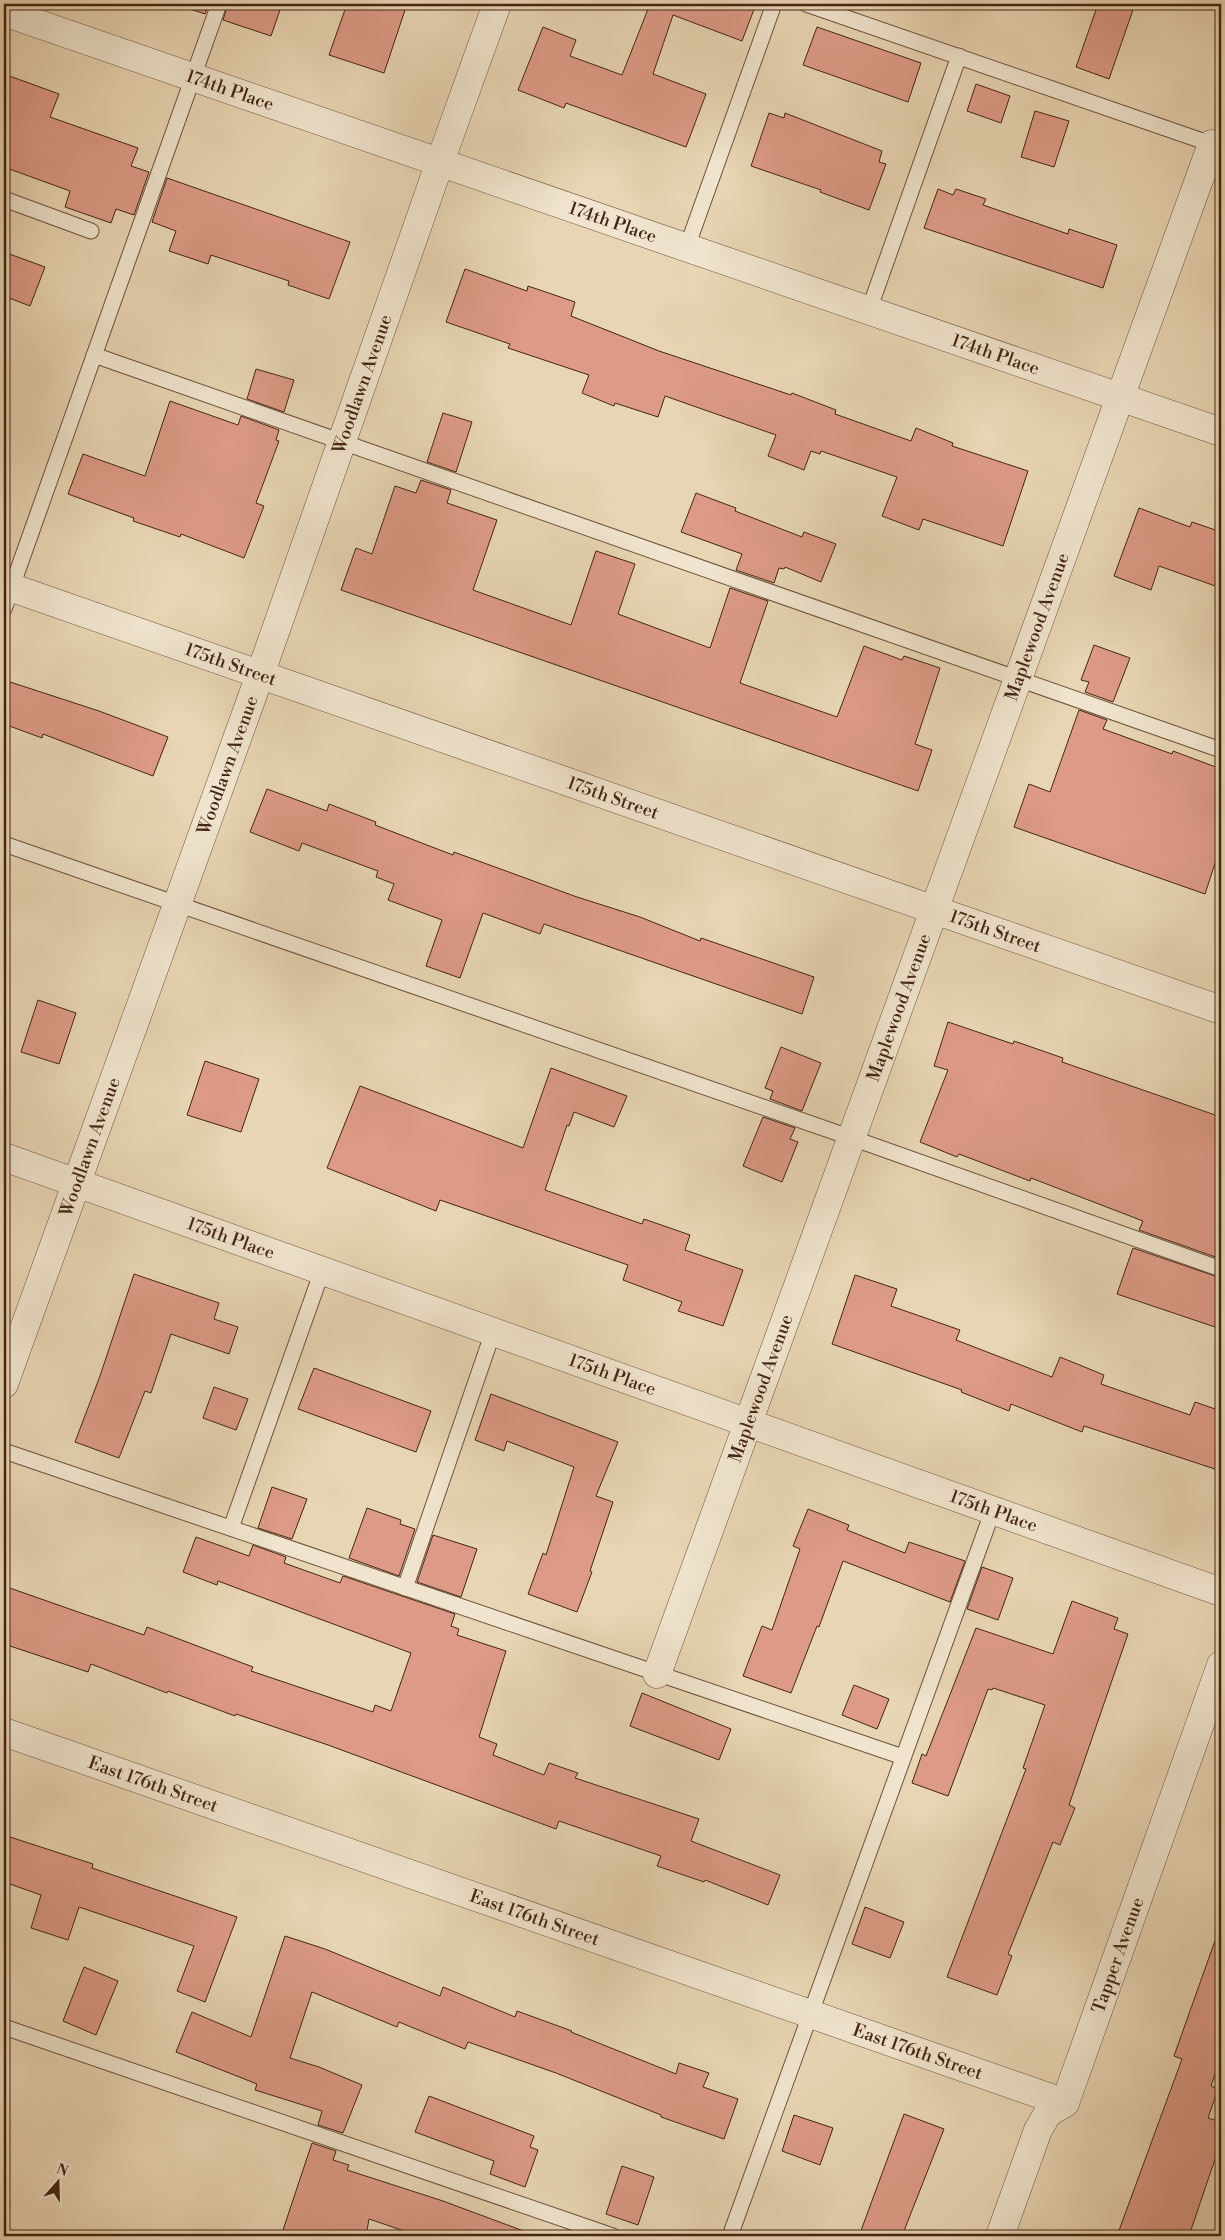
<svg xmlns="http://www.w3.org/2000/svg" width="1225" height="2240" font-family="'Libre Bodoni',serif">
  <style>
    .building { fill: #dd9a86; stroke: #442514 }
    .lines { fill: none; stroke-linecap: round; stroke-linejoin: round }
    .service-casing { stroke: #6d513c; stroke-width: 17 }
    .minor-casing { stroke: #6d513c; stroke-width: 29 }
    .tertiary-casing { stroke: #6d513c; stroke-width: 29 }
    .service { stroke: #f0e4ce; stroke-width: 15 }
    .minor { stroke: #f0e4ce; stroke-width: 28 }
    .tertiary { stroke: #f0e4ce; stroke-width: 28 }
    .labels { text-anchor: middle; stroke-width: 4; stroke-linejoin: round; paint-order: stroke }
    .street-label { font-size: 18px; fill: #442514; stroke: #f0e4ce }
  </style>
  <rect width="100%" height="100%" fill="#e8d5b3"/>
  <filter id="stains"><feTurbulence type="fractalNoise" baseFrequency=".004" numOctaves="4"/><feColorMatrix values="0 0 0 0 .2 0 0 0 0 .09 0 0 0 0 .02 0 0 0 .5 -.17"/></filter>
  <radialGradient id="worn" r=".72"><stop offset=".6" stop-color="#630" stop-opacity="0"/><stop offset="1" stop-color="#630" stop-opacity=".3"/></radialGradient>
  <!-- building -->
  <g class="building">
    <path d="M191,4H209L205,14L190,9Z"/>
    <path d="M228,4H282L271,36L223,20Z"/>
    <path d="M347,4H407L384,73L329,55Z"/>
    <path d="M650,4H756L742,41L673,15L653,74L706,94L686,147L566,103L564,108L518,90L543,27L576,40L570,56L622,75Z"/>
    <path d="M1098,4H1135L1109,79L1076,67Z"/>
    <path d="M817,27L921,63L908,102L803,65Z"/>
    <path d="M4,74L59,94L50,117L138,148L131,166L149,172L134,215L116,209L111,223L65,207L70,191L4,167Z"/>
    <path d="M976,84L1010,96L1001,123L967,111Z"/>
    <path d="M1035,111L1069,121L1054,167L1021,157Z"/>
    <path d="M769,113L784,118L785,113L882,151L879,162L886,164L869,210L820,192L821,190L751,166Z"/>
    <path d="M167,178L350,242L329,299L288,285L289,281L211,255L208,264L169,251L176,231L152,222Z"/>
    <path d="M938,189L953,195L956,189L986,199L983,205L1068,234L1069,229L1117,245L1103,288L924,228Z"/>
    <path d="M4,252L45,267L30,306L4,296Z"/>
    <path d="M465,269L527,291L528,286L575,302L571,316L659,351L791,395L792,393L836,410L835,414L911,441L916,428L953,443L952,446L1028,471L1003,546L923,519L919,530L882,516L897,477L821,451L820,454L811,451L804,470L768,456L776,435L665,396L658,417L615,403L614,406L582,393L589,375L508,348L510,344L446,322Z"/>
    <path d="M256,369L294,380L284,412L247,399Z"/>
    <path d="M170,401L238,425L241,416L279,430L276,440L279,441L256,503L264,506L244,558L181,534L180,537L133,521L134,518L68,494L83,454L145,476Z"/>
    <path d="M443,413L472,422L456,472L427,462Z"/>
    <path d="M421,480L451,490L447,503L497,520L473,590L571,625L596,551L635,564L618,614L710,648L730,588L768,601L740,683L837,717L864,646L902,660L904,656L940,668L915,744L932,750L918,791L341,590L356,548L372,554L395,486L416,493Z"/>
    <path d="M696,493L736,508L735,511L802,537L804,532L836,544L821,582L785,567L784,569L779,568L774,583L736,570L742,554L681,532Z"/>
    <path d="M1139,508L1190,527L1192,522L1221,532V588L1159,566L1151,590L1114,576Z"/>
    <path d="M1094,645L1130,658L1113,702L1085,692L1089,682L1081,680Z"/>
    <path d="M4,680L99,711L168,737L153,776L43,734L42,738L4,724Z"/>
    <path d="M1079,710L1107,720L1103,729L1172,754L1173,751L1221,769V845L1205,894L1014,827L1029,784L1050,792Z"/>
    <path d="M267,789L327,811L329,804L376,822L375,825L453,855L454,852L577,897L640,917L700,941L701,938L814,977L802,1014L544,924L540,934L483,913L460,978L426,966L442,920L388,900L394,884L376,877L378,871L302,843L299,851L250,832Z"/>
    <path d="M38,1000L76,1013L59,1064L21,1052Z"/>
    <path d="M948,1022L1013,1044L1014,1041L1063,1058L1062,1062L1221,1117V1259L1139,1230L1143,1221L1031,1178L1030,1181L959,1154L957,1157L920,1142L948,1070L934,1066Z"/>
    <path d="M781,1047L821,1063L802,1111L770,1099L773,1091L765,1088Z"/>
    <path d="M205,1061L259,1079L241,1132L187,1115Z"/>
    <path d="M551,1068L627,1096L614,1127L574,1112L569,1126L567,1125L545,1190L642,1224L644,1219L690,1235L685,1250L743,1270L723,1326L678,1311L682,1302L623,1280L628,1265L440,1200L436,1211L327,1168L360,1086L523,1148Z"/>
    <path d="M763,1117L795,1128L790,1139L798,1142L782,1182L743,1166Z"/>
    <path d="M1133,1248L1221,1278V1329L1117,1294Z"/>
    <path d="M134,1274L219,1303L214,1319L238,1327L229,1354L171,1334L151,1393L145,1391L119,1458L75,1442L100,1376Z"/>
    <path d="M855,1275L897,1289L891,1306L960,1330L956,1340L1052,1377L1060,1357L1104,1375L1101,1384L1190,1415L1195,1402L1221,1411V1471L1084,1426L1082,1432L1011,1404L1009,1411L961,1392L962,1390L832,1344Z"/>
    <path d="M314,1368L431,1411L416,1452L298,1409Z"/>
    <path d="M214,1387L248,1399L236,1430L203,1418Z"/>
    <path d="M491,1394L618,1442L596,1496L613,1502L590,1571L592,1572L577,1612L528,1594L543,1553L546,1555L574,1467L507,1441L504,1451L475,1440Z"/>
    <path d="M272,1487L307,1499L292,1539L258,1528Z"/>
    <path d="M367,1508L401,1520L400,1524L415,1529L399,1576L349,1558Z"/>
    <path d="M808,1509L849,1525L847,1530L905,1553L909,1542L965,1561L950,1602L843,1561L819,1627L817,1626L791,1693L743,1676L762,1626L772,1630L800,1549L793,1546Z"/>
    <path d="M433,1535L477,1549L461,1597L417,1582Z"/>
    <path d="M196,1537L249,1556L253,1545L286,1557L284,1563L340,1583L343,1576L455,1614L451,1626L459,1629L457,1635L506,1651L479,1737L497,1744L493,1755L544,1775L549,1763L578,1773L575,1778L699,1819L691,1841L780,1875L768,1905L705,1880L704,1882L657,1866L661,1856L559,1821L556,1829L328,1745L236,1714L235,1716L168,1691L167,1693L91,1664L88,1672L4,1644V1586L144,1635L147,1627L253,1667L251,1671L373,1712L375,1705L391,1711L411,1653L218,1581L217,1585L183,1572Z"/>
    <path d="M982,1567L1013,1578L998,1620L967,1609Z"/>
    <path d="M1072,1601L1118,1618L1114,1629L1128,1634L1069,1805L1075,1808L1060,1845L1053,1842L1008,1954L1012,1956L997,1995L947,1977L1026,1769L1023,1768L1045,1705L993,1688L992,1690L988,1689L948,1796L912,1783L922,1754L926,1756L976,1628L1053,1654Z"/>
    <path d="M854,1685L889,1699L877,1729L842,1715Z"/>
    <path d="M642,1693L731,1729L719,1760L630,1726Z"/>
    <path d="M4,1835L93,1864L92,1868L237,1917L205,2002L177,1991L194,1946L79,1907L68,1940L31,1928L41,1895L4,1882Z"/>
    <path d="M865,1907L904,1922L890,1958L852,1944Z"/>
    <path d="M1217,1935H1221V2056L1211,2086L1218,2089L1208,2118L1221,2122V2161L1215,2159L1189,2236H1117L1182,2059L1174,2056Z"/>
    <path d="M285,1936L325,1949L440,1996L443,1987L515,2017L517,2011L572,2031L571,2032L676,2074L679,2063L709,2073L703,2087L738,2099L724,2139L661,2117V2115L556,2073L468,2042L465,2049L399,2022L397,2027L312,1992L290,2058L319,2067L362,2085L343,2133L318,2125L322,2111L255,2090L257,2084L176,2052L192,2012L251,2037Z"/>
    <path d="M84,1967L118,1981L96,2035L63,2021Z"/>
    <path d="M429,2096L534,2136L530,2147L538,2150L525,2187L490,2174L494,2161L415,2132Z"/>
    <path d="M904,2114L944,2129L902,2236H859Z"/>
    <path d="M794,2115L833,2128L820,2165L782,2151Z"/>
    <path d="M312,2143L336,2151L333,2160L349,2165L347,2170L443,2201L529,2233L528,2236H419L369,2219L366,2236H281Z"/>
    <path d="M622,2166L654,2177L638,2225L606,2214Z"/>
  </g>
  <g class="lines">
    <!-- service casing -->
    <g class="service-casing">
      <g id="service">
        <path d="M806,4L1217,146"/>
        <path d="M4,199L91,231"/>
        <path d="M687,247L774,4"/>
        <path d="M869,310L959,56"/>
        <path d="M94,355L1221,750"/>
        <path d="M4,609L219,4"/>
        <path d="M4,844L852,1138L1221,1269"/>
        <path d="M4,1451L903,1757"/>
        <path d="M231,1528L322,1271"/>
        <path d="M405,1588L493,1332"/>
        <path d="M4,2027L613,2236"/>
        <path d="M730,2236L993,1510"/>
      </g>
    </g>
    <!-- minor casing -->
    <g class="minor-casing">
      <g id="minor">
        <path id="s1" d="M4,12L1221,432"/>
        <path id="s2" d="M4,1157L1221,1592"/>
        <path id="s3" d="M4,1384L260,675L440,162L497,4"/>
        <path id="s4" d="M657,1674L1212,144"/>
        <path id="s5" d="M4,1732L1065,2103"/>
        <path id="s6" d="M1000,2236L1038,2130L1048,2113L1065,2103L1221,1665"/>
      </g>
    </g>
    <!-- tertiary casing -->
    <g class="tertiary-casing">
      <g id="tertiary">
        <path id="s7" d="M4,585L1221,1010"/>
      </g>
    </g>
    <!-- service -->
    <use href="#service" class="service"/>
    <!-- minor -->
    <use href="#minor" class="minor"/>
    <!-- tertiary -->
    <use href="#tertiary" class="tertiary"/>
  </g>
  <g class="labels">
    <!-- street labels -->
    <g class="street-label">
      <text dy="6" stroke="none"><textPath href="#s1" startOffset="239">174th Place</textPath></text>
      <text dy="6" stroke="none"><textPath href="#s1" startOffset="644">174th Place</textPath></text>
      <text dy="6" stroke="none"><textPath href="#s1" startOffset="1049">174th Place</textPath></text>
      <text dy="6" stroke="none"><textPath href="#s3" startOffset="1062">Woodlawn Avenue</textPath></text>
      <text dy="6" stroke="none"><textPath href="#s4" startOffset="1114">Maplewood Avenue</textPath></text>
      <text dy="6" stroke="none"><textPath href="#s7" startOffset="240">175th Street</textPath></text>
      <text dy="6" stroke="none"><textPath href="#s3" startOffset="658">Woodlawn Avenue</textPath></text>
      <text dy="6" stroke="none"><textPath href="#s7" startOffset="645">175th Street</textPath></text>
      <text dy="6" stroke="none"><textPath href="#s7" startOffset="1050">175th Street</textPath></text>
      <text dy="6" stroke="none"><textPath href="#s4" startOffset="709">Maplewood Avenue</textPath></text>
      <text dy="6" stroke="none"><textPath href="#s3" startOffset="252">Woodlawn Avenue</textPath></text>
      <text dy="6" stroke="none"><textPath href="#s2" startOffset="241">175th Place</textPath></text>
      <text dy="6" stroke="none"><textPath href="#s2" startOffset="646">175th Place</textPath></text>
      <text dy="6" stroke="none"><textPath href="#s4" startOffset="304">Maplewood Avenue</textPath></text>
      <text dy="6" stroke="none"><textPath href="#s2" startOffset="1051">175th Place</textPath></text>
      <text dy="6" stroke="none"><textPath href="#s5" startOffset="158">East 176th Street</textPath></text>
      <text dy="6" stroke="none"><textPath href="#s5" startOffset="562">East 176th Street</textPath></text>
      <text dy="6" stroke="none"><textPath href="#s6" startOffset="309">Tapper Avenue</textPath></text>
      <text dy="6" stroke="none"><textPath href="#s5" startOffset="968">East 176th Street</textPath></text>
    </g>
  </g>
  <!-- margin -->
  <rect width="1225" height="2240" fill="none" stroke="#e8d5b3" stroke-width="20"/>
  <rect x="5" y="5" width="1215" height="2230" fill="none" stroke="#442514" stroke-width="2.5"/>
  <rect x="10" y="10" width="1205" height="2220" fill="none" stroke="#442514"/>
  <!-- north arrow -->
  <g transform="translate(58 2182) rotate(20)" stroke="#f0e4ce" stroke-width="4" paint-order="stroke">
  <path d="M0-4L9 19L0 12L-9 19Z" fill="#442514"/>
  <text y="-8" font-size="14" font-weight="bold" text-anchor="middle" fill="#442514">N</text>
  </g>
  <rect width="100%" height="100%" filter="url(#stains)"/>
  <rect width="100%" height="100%" fill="url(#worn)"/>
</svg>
